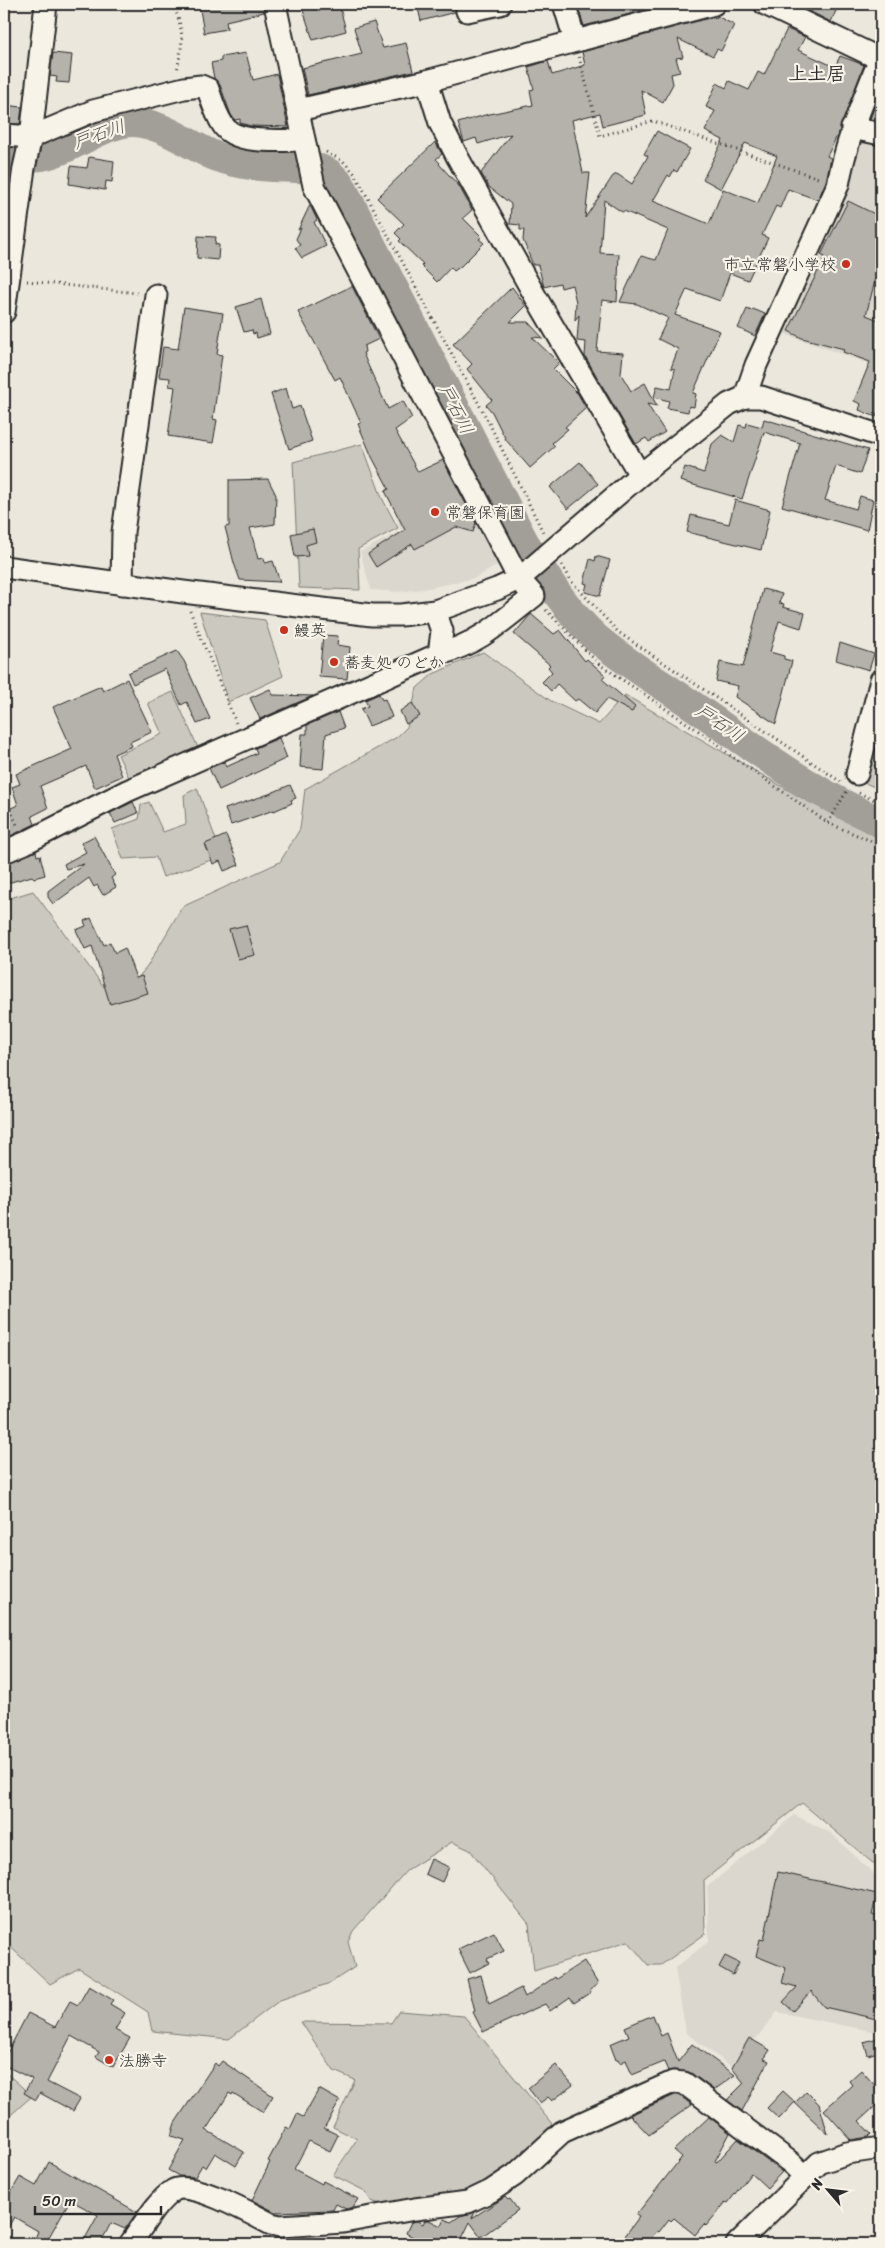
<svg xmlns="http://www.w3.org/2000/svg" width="885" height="2248" font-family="Sriracha,'Klee One',sans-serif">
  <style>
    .built { fill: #dbd7ce }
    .green { fill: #cbc8bf; stroke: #7b7a75 }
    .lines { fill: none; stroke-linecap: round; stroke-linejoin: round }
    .river { stroke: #a29f98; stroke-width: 30 }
    .building { fill: #b5b2ab; stroke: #2b2b2b }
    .minor-casing { stroke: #2b2b2b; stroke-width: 25 }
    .path { stroke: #2b2b2b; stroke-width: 3; stroke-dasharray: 1 4; stroke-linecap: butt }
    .minor { stroke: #f7f3e8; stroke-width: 21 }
    .poi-dot { fill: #c8321e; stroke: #f7f3e8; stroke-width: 2 }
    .labels { text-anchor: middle; stroke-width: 4.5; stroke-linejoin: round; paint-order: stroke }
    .poi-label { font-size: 16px; fill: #2b2b2b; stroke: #f7f3e8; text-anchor: start }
    .water-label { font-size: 18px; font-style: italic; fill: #555451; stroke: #f7f3e8 }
    .quarter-label { font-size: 19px; font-weight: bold; fill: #2b2b2b; stroke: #f7f3e8 }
  </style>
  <rect width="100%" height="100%" fill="#ebe7dd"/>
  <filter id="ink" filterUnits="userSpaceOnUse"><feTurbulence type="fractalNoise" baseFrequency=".02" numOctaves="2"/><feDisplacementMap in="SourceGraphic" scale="10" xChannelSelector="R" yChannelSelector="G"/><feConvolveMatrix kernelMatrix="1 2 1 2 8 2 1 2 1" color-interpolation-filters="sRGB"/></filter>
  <g filter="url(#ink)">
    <!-- built -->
    <g class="built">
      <path d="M862,134L881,139V368L779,332L845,196Z"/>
      <path d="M451,461L500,564L475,578L424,589L398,592L371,590L360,552L401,531L389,494Z"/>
      <path d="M794,1815L831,1833L881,1881V2033L777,2012L733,2068L686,2033L675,1968L709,1941L707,1887Z"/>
    </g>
    <!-- green -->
    <g class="green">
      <path d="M362,444L382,498L398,528L358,549L360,590L299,588L293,462Z"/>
      <path d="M200,612L265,620L283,676L228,702Z"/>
      <path d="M483,652L551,701L599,724L625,695L807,801L881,839V1870L802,1803L704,1880L705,1934L661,1965H648L628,1941L534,1971L529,1924L470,1850L452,1842L407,1870L353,1931L348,1942L355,1967L330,1983L280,2000L229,2039L152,2031L148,2012L79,1968L50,1984L4,1941V900L33,891L104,987L116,994L129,988L147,967L182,907L280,862L300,829L305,789L397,737L407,727L417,688L433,674Z"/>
      <path d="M173,692L200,752L132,784L118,755L162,734L148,703Z"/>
      <path d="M870,764L881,768V790L863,782Z"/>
      <path d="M197,788L222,856L163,877L156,857L123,859L112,829L139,819L141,805L149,802L163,832L186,824L184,795Z"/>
      <path d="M399,2011L464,2016L557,2130L482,2193L387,2206L371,2201L365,2191L333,2175L357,2139L333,2127L355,2080L334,2071L301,2022L391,2023Z"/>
      <path d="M4,2071L32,2096L4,2121Z"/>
    </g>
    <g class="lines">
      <!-- river -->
      <path class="river" d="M4,153C16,154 30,158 42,156C70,151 106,121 135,122C163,124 189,145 215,156C248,169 285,167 320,169L330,174L340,184L523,540C544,575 565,609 595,637C625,663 662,684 695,707C754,748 814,794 881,822"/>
    </g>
    <!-- building -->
    <g class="building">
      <path d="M199,4H263L264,12L226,21L227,29L204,33Z"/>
      <path d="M301,4H339L346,31L313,40Z"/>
      <path d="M417,4H457L455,12L421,21Z"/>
      <path d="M577,4H602L603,10L621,5L622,7L639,4L641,11L584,26Z"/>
      <path d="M800,4L815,9L818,4H839L831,22L799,6Z"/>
      <path d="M717,16L734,25L721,51L717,49L713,56L678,39L683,57L676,58L680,72L671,74L673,84L663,102L641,90L646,115L603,126L600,113L572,120L583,173H590L585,218L613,176L617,174L632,184L648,156L644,154L657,131L690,149L677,172L674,170L670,177L668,175L653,201L709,224L723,189L758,203L777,156L745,143L721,189L703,179L723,140L705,131L715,111L706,107L717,83L726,88L729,81L749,90L758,72L764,75L787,29L805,37L798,50L835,67L840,56L864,65L838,134L827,156L831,158L826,181L818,200L788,189L780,208L776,206L762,235L768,238L748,280L730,273L720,301L687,289L675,315L720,331L693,393L696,394L694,407L689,406L688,412L667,408L669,401L654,397L657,386L671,389L675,369L671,368L678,349L658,339L668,318L637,304L620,302L641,256L656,260L668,230L624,211L622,212L604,200L600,253L619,254L617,302L602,300L597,351L623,353L621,374L631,391L645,383L657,406L647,404L665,432L649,442L646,438L636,444L585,356L586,342L577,341L579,315L575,320L576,302L572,285L561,288L560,283L544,287L538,265H533L523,240L524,230H520V225L510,224L511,204L489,187L481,173L511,134L478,144L476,138L464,142L458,123L485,115L533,105L530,90L534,89L528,67L548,61L552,75L585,65L582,52L713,17L716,18Z"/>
      <path d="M374,22L383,48L406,43L413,71L308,95L302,68L362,54L354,28Z"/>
      <path d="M53,53L72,55L69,83L56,82L57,77L50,76Z"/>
      <path d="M246,53L253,80L277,74L288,127L251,126L240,123V119L235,120L231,115L220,85L214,78L211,63L221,61V57Z"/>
      <path d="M881,89V121L870,119Z"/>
      <path d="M4,105L22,107L20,124L4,123Z"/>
      <path d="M435,142L442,154L436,159L440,163L439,164L459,186L472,210L463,218L482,237L479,239L484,243L461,266L454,271L451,267L437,282L421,266L423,264L399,241L401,239L395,233L404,224L377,198Z"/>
      <path d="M89,157L114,161L112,182L106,181L105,190L69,184L71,166L87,168Z"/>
      <path d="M848,201L881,217V278L876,277L866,315L881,321V404L876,417L859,410L861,404L854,401L870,362L843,352L844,349L802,338L788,331L825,257L821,255Z"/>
      <path d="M310,205L317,220L314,222L326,246L302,258L295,248L300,245L296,239L301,228L298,230Z"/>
      <path d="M198,236L216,237L215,244L219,245L218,260L197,258Z"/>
      <path d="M352,286L379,339L364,346L365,352L363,353L367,363L388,409L403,401L412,418L395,430L418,472L443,460L476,523L473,532L456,527L415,549L412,544L376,567L368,554L405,530L385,491L389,489L372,457L358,424L361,423L340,377L335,380L298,312Z"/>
      <path d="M512,287L526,306L510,322H528L543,338L532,337L559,363L553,369L578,394L586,408L565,427L568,429L552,443L555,446L530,468L506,440L492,412L486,405L492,400L467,369L472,364L453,344Z"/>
      <path d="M261,299L270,334L257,338L256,333L253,334L252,330L244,332L236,307Z"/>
      <path d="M184,307L223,313L217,354L222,355L213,419L217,420L213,443L168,436L175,387L169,386L170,378L159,377L163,347L178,349Z"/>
      <path d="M747,309L752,311L753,309L765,314L755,336L738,328Z"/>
      <path d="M286,388L292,409L300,406L312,441L289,449L271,394Z"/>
      <path d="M764,419L868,450L860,474L836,466L825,500L856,509L860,496L873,500L867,530L782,506L800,443L764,432L742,499L680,481L685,467L704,473L712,444L722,435L734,442L739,425L746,427L747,423L762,427Z"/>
      <path d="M580,462L598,484L568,509L550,487Z"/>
      <path d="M268,479L276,495L275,524L250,528L258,559L264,558L265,563L273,561L280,582L240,580L234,563L225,527L229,526V480Z"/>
      <path d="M735,500L770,510L761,550L687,532L691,515L729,524Z"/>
      <path d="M313,529L316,542L306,545L308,556L295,557L291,534Z"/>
      <path d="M596,556L610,560L600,596L585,592L587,584L584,583L590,559L595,561Z"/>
      <path d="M763,589L782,594L779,603L784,604L783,607L805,613L801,628L779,621L770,652L784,656V659L792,661L776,724L735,697L738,686L716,681L720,662L743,667Z"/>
      <path d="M531,614L554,634L560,630L585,661L587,659L605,675L602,679L635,707L632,712L607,699L595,713L578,699L575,701L557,684L551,691L542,682L552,672L548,667L550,665L514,634Z"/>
      <path d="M323,635L338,636L337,645L350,647L347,679L319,677Z"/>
      <path d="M840,643L874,654L869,670L836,660Z"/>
      <path d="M177,651L184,661L210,719L197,724L187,702L181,705L165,669L133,684L128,673Z"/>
      <path d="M127,679L152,732L130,742L132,746L114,754L122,776L95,788L86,766L40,786L48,808L32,816L35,824L4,839V811L18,805L12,787L20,784L16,774L72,749L53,707L101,686L103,691Z"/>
      <path d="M270,689L273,695L313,696L260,719L250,698Z"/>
      <path d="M379,694L382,700L385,699L392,717L369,726L361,709L368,706L365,700Z"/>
      <path d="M412,703L420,716L406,724L400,711Z"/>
      <path d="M338,712L344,728L326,734L323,769L300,767L302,734H307V725Z"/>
      <path d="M279,738L287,758L219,790L209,768L224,762L226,767L257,753L255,748Z"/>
      <path d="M290,785L296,798L291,800L292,803L274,811V810L231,825L225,809L269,794Z"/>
      <path d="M133,802L138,813L115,823L110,813Z"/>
      <path d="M226,835L239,865L224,871L220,861L213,864L205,844Z"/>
      <path d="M94,836L115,875L111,878L116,887L103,895L97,885L94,887L89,878L53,904L48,897V891L84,864L66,869L64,864L86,852L81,843Z"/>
      <path d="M36,851L37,856L40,855L45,875L34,878L32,876L4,884V864Z"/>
      <path d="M91,918L104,945L110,942L115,953L125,948L136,978L142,976L148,993L110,1004L92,946L85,949L76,930L86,926L84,921Z"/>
      <path d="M246,925L255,955L238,959L229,929Z"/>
      <path d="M431,1859L449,1867L442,1882L425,1874Z"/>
      <path d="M778,1872L877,1894L872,1915L881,1917V2020L824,2007L811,1991L793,2011L783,2002L797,1987L782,1983L786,1968L756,1956L760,1939L764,1940Z"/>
      <path d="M494,1932L504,1951L487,1959L489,1963L470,1973L458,1949Z"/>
      <path d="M725,1956L739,1963L733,1975L719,1967Z"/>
      <path d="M584,1961L598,1984L590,1990L591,1992L574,2003L570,1997L550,2011L545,2004L483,2032L473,2012L475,2011L467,1979L481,1975L489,2004L521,1988L525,1997L555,1977L556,1979Z"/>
      <path d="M89,1986L113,2000L110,2004L125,2013L115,2030L130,2038L113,2067L96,2057L99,2052L71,2036L47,2082L80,2099L73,2111L40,2093L36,2100L24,2093L32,2079L4,2065V2059L28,2013L55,2027L70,2001L78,2005Z"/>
      <path d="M653,2015L661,2036L667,2033L678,2062L692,2044L735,2075L714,2090L691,2073L674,2070L668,2071L664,2062L632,2075L626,2060L620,2063L618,2059L616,2060L610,2044L629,2036L625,2027Z"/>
      <path d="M881,2037V2051L868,2055L864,2042Z"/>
      <path d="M749,2038L770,2050L764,2059L769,2061L742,2111L727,2100L744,2083L732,2068Z"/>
      <path d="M222,2061L273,2096L263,2112L233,2093L232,2095L229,2093L206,2130L244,2152L236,2166L215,2153L206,2168L202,2165L195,2177L179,2176L168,2170L185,2140L171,2136L175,2123L215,2063L218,2066Z"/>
      <path d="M556,2065L573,2085L552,2101L548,2097L540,2103L528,2088Z"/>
      <path d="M861,2070L881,2092V2101L859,2121L871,2134L868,2137L851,2140L824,2110L852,2085L849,2081Z"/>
      <path d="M319,2089L340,2101L324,2128L338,2135L330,2151L309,2141L294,2169L322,2184L323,2181L358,2199L353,2207L346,2209L336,2204L333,2210L275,2212L252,2200L270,2162L268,2161L286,2127L290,2129L297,2114L303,2117Z"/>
      <path d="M783,2091L795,2102L779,2119L767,2108Z"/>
      <path d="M806,2091L819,2104L828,2134L795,2103Z"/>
      <path d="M675,2095H679L692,2105L649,2135L630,2115Z"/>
      <path d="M709,2117L730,2133L715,2161L717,2162L738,2139L782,2172L767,2188L751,2173L728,2203L726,2202L706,2226L704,2224L695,2235L674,2218L671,2221L669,2219L659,2232L657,2231L647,2244H619L639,2217L636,2215L682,2157L674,2150Z"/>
      <path d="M49,2162L137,2212L125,2229L111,2223L100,2244H82L98,2215L70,2200L45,2244H33L38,2231L14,2217L4,2234V2204L20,2177L36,2186Z"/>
      <path d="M505,2197L508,2200L510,2199L518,2210L481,2237L470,2222L459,2244H412L416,2239L406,2233L411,2222L417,2221L423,2224L425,2220H429L441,2226L444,2219L451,2222L460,2216L475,2212L472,2218Z"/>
    </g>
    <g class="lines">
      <!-- minor casing -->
      <g class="minor-casing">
        <g id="minor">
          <path d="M275,4L314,186L519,579L534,596C502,621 479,644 439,654"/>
          <path d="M564,4L575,40"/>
          <path d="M765,4L880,59"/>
          <path d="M467,11L500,4"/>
          <path d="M427,81L440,123L458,158L534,294L640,475"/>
          <path d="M298,110L427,81L714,4"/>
          <path d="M852,128L881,134"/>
          <path d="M4,135L31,137L93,111L184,88L201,86L208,89C212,101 216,115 223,125C235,145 283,140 304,140"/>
          <path d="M4,312L24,168L31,137L46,4"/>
          <path d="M745,397L756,365L838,185C846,140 864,99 881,56"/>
          <path d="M4,567L183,592L372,615H401L435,611L497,589L519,579L640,475L729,404L745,397H761L881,436"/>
          <path d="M122,584L123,532L156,295"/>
          <path d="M857,774L881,680"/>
          <path d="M4,852L25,843L127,791L439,654L442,631L435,611"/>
          <path d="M130,2244C143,2227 155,2202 174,2190C191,2180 254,2215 271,2224L280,2226L343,2222L415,2209L468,2202L491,2191L515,2175L562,2132L673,2082L684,2083L790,2162L805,2176"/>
          <path d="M737,2244L819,2163L847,2153L881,2148"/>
        </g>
      </g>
      <!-- path -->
      <g class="path">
        <path d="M173,4C185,35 183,39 177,71"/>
        <path d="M579,57L600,136L653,121L821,179"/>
        <path d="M326,152L343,161L355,174L488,421L544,534"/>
        <path d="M27,281L137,293"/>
        <path d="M562,565L572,582L618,632L841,782"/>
        <path d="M546,610L599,664L715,742L730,755L828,823L881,845"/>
        <path d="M190,611L236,723"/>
        <path d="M859,793L881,803"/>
        <path d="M4,796L18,827"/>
        <path d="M828,823L848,789"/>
      </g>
      <!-- minor -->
      <use href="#minor" class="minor"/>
    </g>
  </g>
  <!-- markers -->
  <g class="poi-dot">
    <circle cx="846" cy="264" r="5"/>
    <circle cx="435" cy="512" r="5"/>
    <circle cx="284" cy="630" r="5"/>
    <circle cx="334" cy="662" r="5"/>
    <circle cx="109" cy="2060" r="5"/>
  </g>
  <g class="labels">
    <!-- poi labels -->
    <g class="poi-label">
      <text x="836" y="270" text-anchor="end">市立常磐小学校</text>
      <text x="445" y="518">常磐保育園</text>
      <text x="294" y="636">鰻英</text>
      <text x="344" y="668">蕎麦処 のどか</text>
      <text x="119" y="2066">法勝寺</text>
    </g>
    <!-- water labels -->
    <g class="water-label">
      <text transform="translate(99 134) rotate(-19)" y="6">戸石川</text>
      <text transform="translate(456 409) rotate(63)" y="6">戸石川</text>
      <text transform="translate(720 723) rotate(34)" y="6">戸石川</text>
    </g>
    <!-- quarter labels -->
    <g class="quarter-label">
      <text x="817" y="80">上土居</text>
    </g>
  </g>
  <!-- margin -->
  <rect width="885" height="2248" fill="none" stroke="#f7f3e8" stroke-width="20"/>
  <rect x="10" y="10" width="865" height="2228" fill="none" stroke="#2b2b2b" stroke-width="2" filter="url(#ink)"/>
  <!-- north arrow -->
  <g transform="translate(828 2190) rotate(298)" stroke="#f7f3e8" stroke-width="4" paint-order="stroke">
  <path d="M0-4L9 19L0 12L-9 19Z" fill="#2b2b2b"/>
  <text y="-8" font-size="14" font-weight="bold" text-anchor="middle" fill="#2b2b2b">N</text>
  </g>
  <!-- scale -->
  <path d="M35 2206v8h126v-8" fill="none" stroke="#2b2b2b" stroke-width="2.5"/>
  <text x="42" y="2206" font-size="15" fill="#2b2b2b" stroke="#f7f3e8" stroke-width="4" paint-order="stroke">50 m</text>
</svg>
